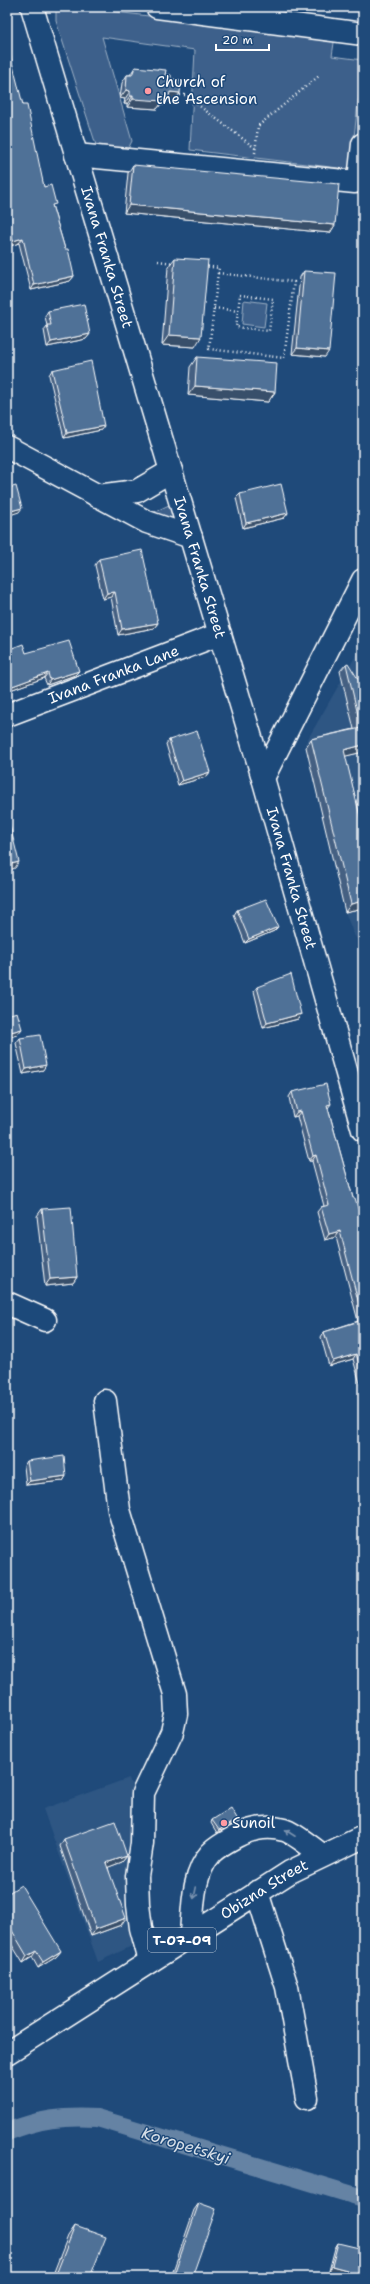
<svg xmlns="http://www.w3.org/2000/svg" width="370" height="2284" font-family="'Shantell Sans',sans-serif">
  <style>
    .built { fill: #2e5683 }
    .green { fill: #3c618b; stroke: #9eb0c5 }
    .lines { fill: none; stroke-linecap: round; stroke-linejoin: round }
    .canal { stroke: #6583a4; stroke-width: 18 }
    .minor-casing { stroke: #fff; stroke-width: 25 }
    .major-casing { stroke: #fff; stroke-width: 25 }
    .path { stroke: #fff; stroke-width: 2.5; stroke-dasharray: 1 3; stroke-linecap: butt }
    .minor { stroke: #1f4a7a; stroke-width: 22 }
    .major { stroke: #1f4a7a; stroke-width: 22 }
    .wall { fill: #456182; stroke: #fff }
    .shaded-wall { fill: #384f6a; stroke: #fff }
    .building { fill: #507197; stroke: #fff }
    .oneway { stroke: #7992af }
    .poi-dot { fill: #ff9aa2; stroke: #1f4a7a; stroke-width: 1.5 }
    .labels { text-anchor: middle; stroke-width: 3; stroke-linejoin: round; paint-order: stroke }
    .shield { fill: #1f4a7a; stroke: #bcc9d7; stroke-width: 1 }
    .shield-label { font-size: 14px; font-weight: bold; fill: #fff }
    .poi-label { font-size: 15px; fill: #fff; stroke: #1f4a7a; text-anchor: start }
    .street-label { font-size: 15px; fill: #fff; stroke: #1f4a7a }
    .water-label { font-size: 16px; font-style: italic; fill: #d8e0e8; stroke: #1f4a7a }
  </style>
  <rect width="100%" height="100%" fill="#1f4a7a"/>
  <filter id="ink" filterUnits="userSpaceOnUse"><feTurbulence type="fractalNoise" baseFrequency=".025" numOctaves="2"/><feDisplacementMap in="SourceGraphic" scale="8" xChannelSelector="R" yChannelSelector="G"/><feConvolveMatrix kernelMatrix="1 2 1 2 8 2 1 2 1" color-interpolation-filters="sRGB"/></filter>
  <g filter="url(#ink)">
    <!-- built -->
    <g class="built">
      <path d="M363,643V947L354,935L345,912L305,744Z"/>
      <path d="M129,1778L138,1805V1943L98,1962L43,1809Z"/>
    </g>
    <!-- green -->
    <g class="green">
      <path d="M74,7L331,38L334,43L332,56L363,60L351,163L347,169L190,150L195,50L102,37L132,141L128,149L97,148L56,21V9Z"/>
      <path d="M244,300L267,303L264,327L242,324Z"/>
      <path d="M171,504L183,531L146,516Z"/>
    </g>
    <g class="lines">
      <!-- canal -->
      <path class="canal" d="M7,2132C39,2119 63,2116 97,2118L363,2198"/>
      <!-- minor casing -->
      <g class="minor-casing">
        <g id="minor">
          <path id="s1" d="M32,7L263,778L363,1130"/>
          <path d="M157,7L363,34"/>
          <path d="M76,155L355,182L359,180L363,144"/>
          <path d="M7,447L147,522L191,537"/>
          <path d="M97,496L137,491L171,471"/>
          <path id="s2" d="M7,715L220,634"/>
          <path d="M263,778L363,580"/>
          <path d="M7,1303L45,1320"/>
          <path d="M105,1401L119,1510L175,1694L176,1714L172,1732L143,1793L142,1843L137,1876L138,1905L141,1928L150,1961"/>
          <path d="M257,1892L287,1987L307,2098"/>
          <path d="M191,1935C193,1908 192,1874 211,1853C218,1846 228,1841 237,1836C251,1829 268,1825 284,1830C295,1833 312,1848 322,1855"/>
        </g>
      </g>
      <!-- major casing -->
      <g class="major-casing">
        <g id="major">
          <path id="s3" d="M7,2053L290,1872L363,1837"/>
        </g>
      </g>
      <!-- path -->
      <g class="path">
        <path d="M176,95H185L255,148"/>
        <path d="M255,153L258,126L320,75"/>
        <path d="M158,261L173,263"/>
        <path d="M204,266L219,268L218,273"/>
        <path d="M218,273L294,282L284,358L209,349Z"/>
        <path d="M240,295L273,299L269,331L236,327Z"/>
        <path d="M214,308L238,311"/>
      </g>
      <!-- minor -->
      <use href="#minor" class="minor"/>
      <!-- major -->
      <use href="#major" class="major"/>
    </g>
    <!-- wall -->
    <g class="wall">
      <path d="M7,55L23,105L44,187L53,208L65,249L74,276L70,281L31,290L19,243L10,246L7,236Z"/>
      <path d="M135,67L165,75L171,79L180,93L174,102L167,101L164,105L161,104L157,109L127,107V104H124L125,99L120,98L122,83L127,75H130Z"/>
      <path d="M133,165L335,225L330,233L124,213L128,173Z"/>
      <path d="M175,258L195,347L162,345L168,267Z"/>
      <path d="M304,271L325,357L292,354L300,277Z"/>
      <path d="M48,311L90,334L86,339L47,347L44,330L47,326L45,316Z"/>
      <path d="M197,357L275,392L268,402L188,395L190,367Z"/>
      <path d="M52,370L101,430L64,438L49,375Z"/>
      <path d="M240,494L288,513L284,518L243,528L236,498Z"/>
      <path d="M99,559L158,623L154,628L118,635L111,597L103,599L95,565Z"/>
      <path d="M7,650L26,653L79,671L75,675L47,685L44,678L7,691Z"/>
      <path d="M346,664L363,687V752L345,756L362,825L363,908L345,912L306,747L311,739L354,729L340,671Z"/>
      <path d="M169,740L210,772L206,777L178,785L166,744Z"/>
      <path d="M237,910L274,931L245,943L234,915Z"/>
      <path d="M257,987L301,1014L298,1019L263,1028L254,991Z"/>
      <path d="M20,1038L43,1070L23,1074L16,1043Z"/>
      <path d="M292,1092L331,1104L328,1108L353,1198L363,1225V1394L353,1359L329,1366L321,1337L324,1332L358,1321L336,1237L325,1240L317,1212L321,1207L324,1206L312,1161H309L297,1116L293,1117L289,1097Z"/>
      <path d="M42,1209L77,1277L73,1283L45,1286L37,1216Z"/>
      <path d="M27,1461L66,1476L63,1481L26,1485L24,1466Z"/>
      <path d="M212,1820L237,1822L217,1833L211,1823Z"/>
      <path d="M64,1839L127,1856L122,1862L108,1867L121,1925L91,1936L60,1846Z"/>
      <path d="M7,1894L61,1951L56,1957L38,1968L32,1957L23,1963L7,1937Z"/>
      <path d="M199,2203L192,2277H171L194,2210Z"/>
      <path d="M75,2226L90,2277H52L68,2236Z"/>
      <path d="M338,2243L363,2277H343L344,2275L329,2271L335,2248Z"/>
    </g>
    <!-- shaded-wall -->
    <g class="shaded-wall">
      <path d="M126,90L130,91L125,99L120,98Z"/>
      <path d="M170,92L180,93L174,102L167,101L164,105L161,104L157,109L127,107L133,99L164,96Z"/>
      <path d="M130,96H133L127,104H124Z"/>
      <path d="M129,205L335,225L330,233L124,213Z"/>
      <path d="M23,238L19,243L10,246L13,241Z"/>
      <path d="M74,276L70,281L31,290L34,285Z"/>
      <path d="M90,334L86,339L47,347L51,342Z"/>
      <path d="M169,335L201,337L195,347L162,345Z"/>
      <path d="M297,348L329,351L325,357L292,354Z"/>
      <path d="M195,386L275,392L268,402L188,395Z"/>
      <path d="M104,426L101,430L64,438L67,433Z"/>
      <path d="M22,508L19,512L7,516V512Z"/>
      <path d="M288,513L284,518L243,528L246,523Z"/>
      <path d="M115,592L111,597L103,599L107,593Z"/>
      <path d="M158,623L154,628L118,635L122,629Z"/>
      <path d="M79,671L75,675L47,685L50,680Z"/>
      <path d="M48,673L44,678L7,691V688Z"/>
      <path d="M363,745V752L338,758L344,750Z"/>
      <path d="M210,772L206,777L178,785L182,781Z"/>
      <path d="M19,862L15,868L7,871V865Z"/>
      <path d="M363,901V908L345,912L351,904Z"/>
      <path d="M278,927L274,931L245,943L249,939Z"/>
      <path d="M301,1014L298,1019L263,1028L267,1023Z"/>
      <path d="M22,1029L17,1035L7,1038V1033Z"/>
      <path d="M46,1065L43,1070L23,1074L26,1069Z"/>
      <path d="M301,1111L297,1116L293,1117L297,1112Z"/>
      <path d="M316,1155L312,1161H309L313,1156Z"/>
      <path d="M340,1231L336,1237L325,1240L329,1234Z"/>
      <path d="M77,1277L73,1283L45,1286L50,1279Z"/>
      <path d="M356,1354L353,1359L329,1366L333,1361Z"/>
      <path d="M66,1476L63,1481L26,1485L30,1481Z"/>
      <path d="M238,1820L237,1822L217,1833L219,1830Z"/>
      <path d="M127,1856L122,1862L101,1870L106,1863Z"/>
      <path d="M126,1918L121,1925L91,1936L96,1929Z"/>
      <path d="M36,1951L32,1957L23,1963L27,1956Z"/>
      <path d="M61,1951L56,1957L38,1968L43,1962Z"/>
      <path d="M332,2266L347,2270L344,2275L329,2271Z"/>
      <path d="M361,2274H363V2277H359Z"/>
    </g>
    <!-- building -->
    <g class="building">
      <path d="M10,54L23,105H27L44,187L51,185L56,204L52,205L65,249H68L74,276L34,285L23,238L13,241L7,216V55Z"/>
      <path d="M135,67L166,70L165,75H171V79L181,80L180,93L170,92L169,97L164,96L163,101L133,99V96H130V91L126,90L127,75H132Z"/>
      <path d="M133,165L339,184L335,225L129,205Z"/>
      <path d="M175,258L208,260L201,337L169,335Z"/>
      <path d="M304,271L336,273L329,351L297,348Z"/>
      <path d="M84,304L90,334L51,342L47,325H51L48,311Z"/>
      <path d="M197,357L277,363L275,392L195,386Z"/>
      <path d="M91,361L104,426L67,433L52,370Z"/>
      <path d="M7,484L8,488L16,486L22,508L7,512Z"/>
      <path d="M281,484L288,513L246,523L240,494Z"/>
      <path d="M142,550L158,623L122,629L115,592L107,593L99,559Z"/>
      <path d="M69,641L79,671L50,680L48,673L7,688V650L23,644L26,653Z"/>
      <path d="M348,663L363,687V745L344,750L362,825H363V901L351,904L311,739L361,728L346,664Z"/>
      <path d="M197,731L210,772L182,781L169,740Z"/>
      <path d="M7,814L19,862L7,865Z"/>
      <path d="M266,899L278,927L249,939L237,910Z"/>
      <path d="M291,974L301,1014L267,1023L257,987Z"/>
      <path d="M17,1012L22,1029L7,1033V1015Z"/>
      <path d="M40,1035L46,1065L26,1069L20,1038Z"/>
      <path d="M326,1084L331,1104L327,1105L353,1198H355L363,1225V1376L356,1354L333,1361L324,1332L363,1320L340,1231L329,1234L321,1207L329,1205L316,1155L313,1156L301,1111L297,1112L292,1092Z"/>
      <path d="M71,1207L77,1277L50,1279L42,1209Z"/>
      <path d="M64,1456L66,1476L30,1481L27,1461Z"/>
      <path d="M231,1808L238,1820L219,1830L212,1820Z"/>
      <path d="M115,1821L127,1856L106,1863L126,1918L96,1929L64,1839Z"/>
      <path d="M21,1885L61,1951L43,1962L36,1951L27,1956L7,1922V1901L9,1900L7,1898V1894Z"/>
      <path d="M199,2203L216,2209L192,2277H173Z"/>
      <path d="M75,2226L106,2237L90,2277H55Z"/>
      <path d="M338,2243L363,2249V2274H361L360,2277H351L346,2276L347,2270L332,2266Z"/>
    </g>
    <!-- one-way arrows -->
    <defs><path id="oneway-shaft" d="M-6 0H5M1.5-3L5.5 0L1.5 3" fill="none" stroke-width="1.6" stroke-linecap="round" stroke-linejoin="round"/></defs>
    <g class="oneway">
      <use href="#oneway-shaft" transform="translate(290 1833) rotate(-147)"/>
      <use href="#oneway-shaft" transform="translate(195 1893) rotate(102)"/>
    </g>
  </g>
  <!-- markers -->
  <g class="poi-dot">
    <circle cx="148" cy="91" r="4"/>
    <circle cx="224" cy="1823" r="4"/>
  </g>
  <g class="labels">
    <!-- shield labels -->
    <rect class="shield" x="148" y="1928" width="68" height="24" rx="3"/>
    <g class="shield-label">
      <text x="182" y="1945">Т-07-09</text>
    </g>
    <!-- poi labels -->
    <g class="poi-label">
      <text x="156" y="87">Church of<tspan x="156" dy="17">the Ascension</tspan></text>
      <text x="232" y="1828">Sunoil</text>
    </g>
    <!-- street labels -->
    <g class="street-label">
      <text dy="5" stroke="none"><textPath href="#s1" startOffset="261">Ivana Franka Street</textPath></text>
      <text dy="5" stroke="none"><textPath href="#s1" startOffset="585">Ivana Franka Street</textPath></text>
      <text dy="5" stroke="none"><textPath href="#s2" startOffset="114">Ivana Franka Lane</textPath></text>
      <text dy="5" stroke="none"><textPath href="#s1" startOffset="909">Ivana Franka Street</textPath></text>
      <text dy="5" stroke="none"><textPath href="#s3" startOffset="305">Obizna Street</textPath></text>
    </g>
    <!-- water labels -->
    <g class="water-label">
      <text transform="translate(186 2145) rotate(17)" y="6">Koropetskyi</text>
    </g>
  </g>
  <!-- margin -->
  <rect width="370" height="2284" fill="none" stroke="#1f4a7a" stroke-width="24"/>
  <rect x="12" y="12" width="346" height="2260" fill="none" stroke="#fff" stroke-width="1.5" filter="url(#ink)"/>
  <!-- scale -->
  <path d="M216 44v6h53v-6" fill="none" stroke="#ffffff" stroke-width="2"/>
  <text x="222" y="44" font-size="12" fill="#ffffff" stroke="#1f4a7a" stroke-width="3" paint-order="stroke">20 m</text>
</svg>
